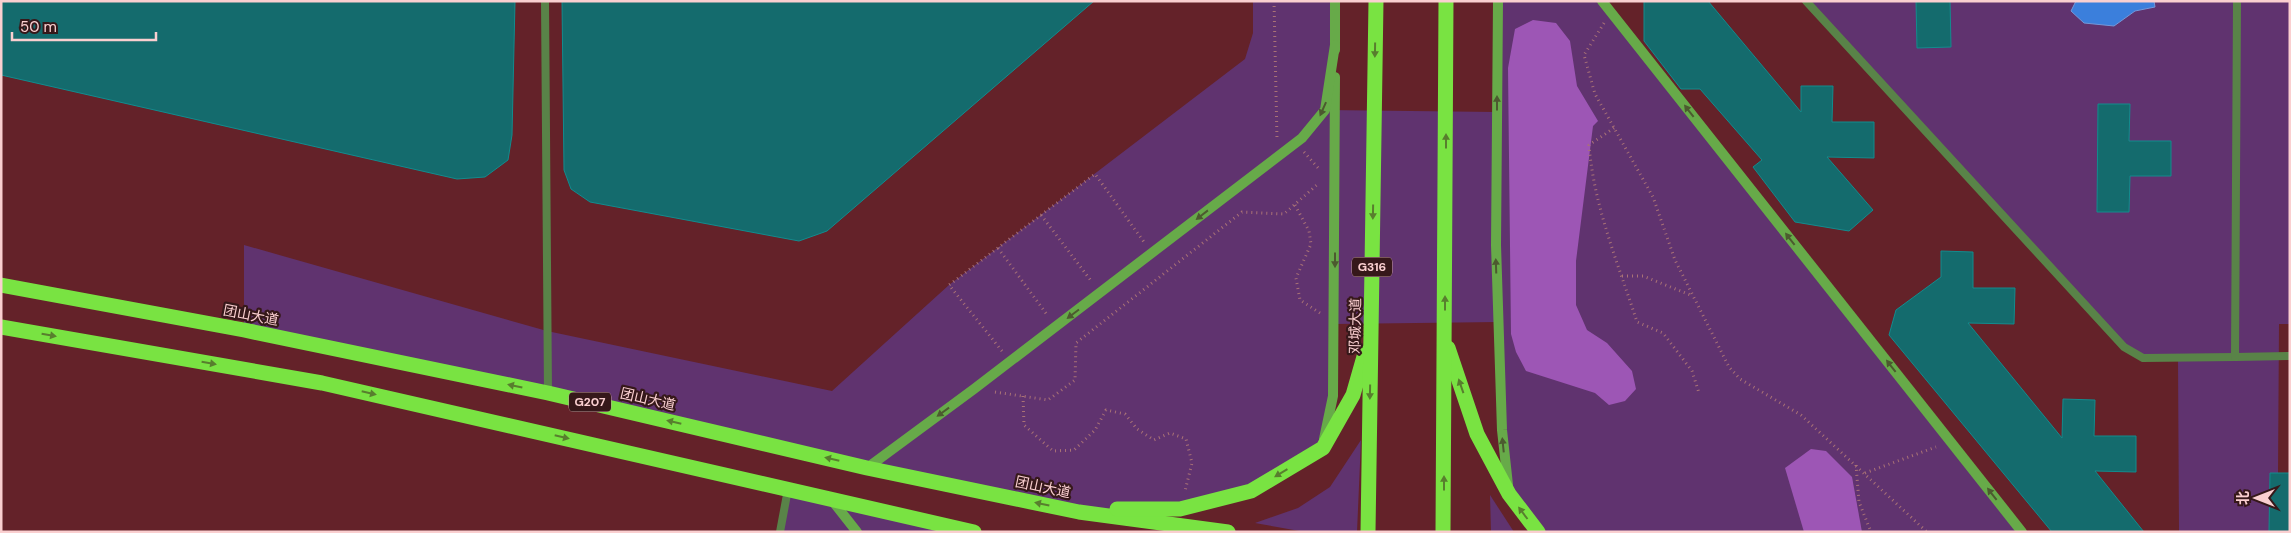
<svg xmlns="http://www.w3.org/2000/svg" width="2291" height="533" font-family="'DM Sans','Noto Sans SC',sans-serif">
  <style>
    .green { fill: #60336f }
    .forest { fill: #9d56b5 }
    .water { fill: #3b7fdc; stroke: #7497d8 }
    .building { fill: #146b6d; stroke: #128c8e }
    .lines { fill: none; stroke-linecap: round; stroke-linejoin: round }
    .path { stroke: #a97276; stroke-width: 3; stroke-dasharray: 1 4; stroke-linecap: butt }
    .lane { stroke: #598348; stroke-width: 8 }
    .secondary { stroke: #67aa49; stroke-width: 10 }
    .highway { stroke: #79e342; stroke-width: 15 }
    .oneway { fill: #587e2e }
    .oneway2 { fill: #4c5a2f }
    .labels { text-anchor: middle; stroke-width: 4.5; stroke-linejoin: round; paint-order: stroke }
    .shield { fill: #36181a; stroke: #bf9899; stroke-width: 1 }
    .shield-label { font-size: 12px; font-weight: bold; fill: #facfd0 }
    .street-label { font-size: 14px; fill: #facfd0; stroke: #36181a }
  </style>
  <rect width="100%" height="100%" fill="#642229"/>
  <!-- green -->
  <g class="green">
    <path d="M1253,1H1335L1325,110L1496,112L1498,1H1602L2022,532H1538L1509,494L1498,322L1335,324L1333,396L1323,448L1251,491L1180,509L1079,512L244,330V245L547,331L832,391L949,285L1245,59L1253,33Z"/>
    <path d="M1806,1H2290V324H2279L2278,473L2270,474L2269,532H2179L2178,358H2143L2124,347Z"/>
    <path d="M1361,440L1357,532H1305L1255,523L1298,508L1330,487Z"/>
    <path d="M788,489L974,532H780Z"/>
    <path d="M1490,495L1514,532H1491Z"/>
  </g>
  <!-- forest -->
  <g class="forest">
    <path d="M1533,20L1556,23L1570,41L1577,86L1598,121L1593,126L1576,261V305L1587,330L1607,343L1632,371L1636,389L1625,401L1609,405L1595,393L1526,371L1516,352L1511,334L1508,68L1515,29Z"/>
    <path d="M1811,449L1826,451L1852,477L1862,532H1804L1785,468Z"/>
  </g>
  <!-- water -->
  <path class="water" d="M2076,1H2154L2155,7L2135,11L2114,26L2084,23L2071,11Z"/>
  <!-- building -->
  <g class="building">
    <path d="M1,1H515L512,135L508,160L485,177L457,179L1,75Z"/>
    <path d="M562,1H1094L827,231L799,241L590,202L571,189L564,170Z"/>
    <path d="M1644,1H1708L1801,112V86H1833L1832,122H1874V158L1827,157L1873,210L1849,231L1795,222L1753,167L1762,160L1700,89H1681L1644,41Z"/>
    <path d="M1916,1H1950L1951,47L1917,48Z"/>
    <path d="M2098,104H2130L2129,141H2171V176H2130L2129,212H2097Z"/>
    <path d="M1941,251L1973,252V288H2015L2014,324L1968,323L2062,438L2063,399L2095,400L2094,436H2136V472L2095,471L2144,532H2052L1889,335L1896,310L1941,277Z"/>
    <path d="M2270,473H2290V532H2269Z"/>
  </g>
  <g class="lines">
    <!-- path -->
    <g class="path">
      <path d="M1274,1L1277,139"/>
      <path d="M1604,23L1584,55L1595,94L1653,197L1675,260L1729,367L1740,379L1801,415L1927,532"/>
      <path d="M1614,128L1589,145C1594,207 1618,263 1637,322L1663,333L1692,371L1699,393"/>
      <path d="M1304,152L1320,170"/>
      <path d="M1295,205L1309,231L1311,244L1296,278L1300,300L1320,313"/>
      <path d="M1041,215L1092,282"/>
      <path d="M998,248L1048,316"/>
      <path d="M1622,276H1643L1693,296"/>
      <path d="M1002,351L949,285L1095,174L1144,242"/>
      <path d="M995,392L1048,400L1075,380L1076,343L1242,212L1284,214L1319,183"/>
      <path d="M1023,396L1024,425L1053,451L1074,450L1095,430L1106,410L1125,414L1137,429L1154,440L1170,433L1186,439L1192,463L1185,491"/>
      <path d="M1856,465L1859,502L1871,532"/>
      <path d="M1865,473L1936,447"/>
    </g>
    <!-- lane -->
    <g class="lane">
      <path d="M545,1L548,393"/>
      <path d="M1806,1L2124,347L2143,358L2235,357"/>
      <path d="M2237,1L2235,357L2290,356"/>
      <path d="M780,532L788,489"/>
    </g>
    <!-- secondary -->
    <g class="secondary">
      <path d="M1498,1L1496,245L1502,430L1508,485"/>
      <path d="M1602,1L2022,532"/>
      <path d="M1335,50V1"/>
      <path d="M1324,439L1333,396L1335,77"/>
      <path d="M867,468L974,389L1302,138L1325,110L1335,45"/>
      <path d="M831,499L857,532"/>
    </g>
    <!-- highway -->
    <g class="highway">
      <path d="M1,285L244,330L548,393L867,468L1079,512L1228,532"/>
      <path d="M1,327L322,383L974,532"/>
      <path d="M1448,348L1477,434L1509,494L1538,532"/>
      <path d="M1117,509H1180L1251,491L1323,448L1353,395L1365,353"/>
      <path d="M1368,532L1376,1"/>
      <path d="M1443,532L1446,1"/>
    </g>
  </g>
  <!-- one-way arrows -->
  <defs><path id="oneway-solid" d="M-6-.8H1V-3.2L6.5 0L1 3.2V.8H-6Z" transform="scale(1.25)"/></defs>
  <g class="oneway">
    <use href="#oneway-solid" transform="translate(1375 50) rotate(91)"/>
    <use href="#oneway-solid" transform="translate(1446 141) rotate(-90)"/>
    <use href="#oneway-solid" transform="translate(1373 212) rotate(91)"/>
    <use href="#oneway-solid" transform="translate(1445 303) rotate(-90)"/>
    <use href="#oneway-solid" transform="translate(49 335) rotate(10)"/>
    <use href="#oneway-solid" transform="translate(209 363) rotate(10)"/>
    <use href="#oneway-solid" transform="translate(515 386) rotate(-168)"/>
    <use href="#oneway-solid" transform="translate(1461 386) rotate(-109)"/>
    <use href="#oneway-solid" transform="translate(1370 392) rotate(91)"/>
    <use href="#oneway-solid" transform="translate(369 393) rotate(13)"/>
    <use href="#oneway-solid" transform="translate(674 422) rotate(-167)"/>
    <use href="#oneway-solid" transform="translate(562 437) rotate(13)"/>
    <use href="#oneway-solid" transform="translate(832 459) rotate(-167)"/>
    <use href="#oneway-solid" transform="translate(1281 473) rotate(149)"/>
    <use href="#oneway-solid" transform="translate(1444 483) rotate(-90)"/>
    <use href="#oneway-solid" transform="translate(1042 504) rotate(-168)"/>
    <use href="#oneway-solid" transform="translate(1523 513) rotate(-127)"/>
  </g>
  <g class="oneway2">
    <use href="#oneway-solid" transform="translate(1497 103) rotate(-90)"/>
    <use href="#oneway-solid" transform="translate(1323 109) rotate(114)"/>
    <use href="#oneway-solid" transform="translate(1689 111) rotate(-128)"/>
    <use href="#oneway-solid" transform="translate(1202 215) rotate(142)"/>
    <use href="#oneway-solid" transform="translate(1790 239) rotate(-128)"/>
    <use href="#oneway-solid" transform="translate(1335 260) rotate(90)"/>
    <use href="#oneway-solid" transform="translate(1496 266) rotate(-92)"/>
    <use href="#oneway-solid" transform="translate(1073 314) rotate(143)"/>
    <use href="#oneway-solid" transform="translate(1891 366) rotate(-128)"/>
    <use href="#oneway-solid" transform="translate(943 412) rotate(144)"/>
    <use href="#oneway-solid" transform="translate(1503 445) rotate(-96)"/>
    <use href="#oneway-solid" transform="translate(1992 494) rotate(-128)"/>
  </g>
  <g class="labels">
    <!-- shield labels -->
    <g class="shield">
      <rect x="1352" y="257.5" width="40" height="19" rx="4"/>
      <rect x="569" y="392.5" width="42" height="19" rx="4"/>
    </g>
    <g class="shield-label">
      <text x="1372" y="271">G316</text>
      <text x="590" y="406">G207</text>
    </g>
    <!-- street labels -->
    <g class="street-label">
      <text transform="translate(251 315) rotate(11)" y="5">团山大道</text>
      <text transform="translate(1355 326) rotate(-89)" y="5">邓城大道</text>
      <text transform="translate(648 399) rotate(13)" y="5">团山大道</text>
      <text transform="translate(1043 487) rotate(12)" y="5">团山大道</text>
    </g>
  </g>
  <!-- border -->
  <rect width="2291" height="533" fill="none" stroke="#facfd0" stroke-width="5"/>
  <!-- north arrow -->
  <g transform="translate(2256 498) rotate(270)" stroke="#36181a" stroke-width="4" paint-order="stroke">
  <path d="M0-4L9 19L0 12L-9 19Z" fill="#facfd0"/>
  <text y="-8" font-size="14" font-weight="bold" text-anchor="middle" fill="#facfd0">北</text>
  </g>
  <!-- scale -->
  <path d="M12 32v8h144v-8" fill="none" stroke="#facfd0" stroke-width="2.5"/>
  <text x="20" y="32" font-size="15" fill="#facfd0" stroke="#36181a" stroke-width="4" paint-order="stroke">50 m</text>
</svg>
